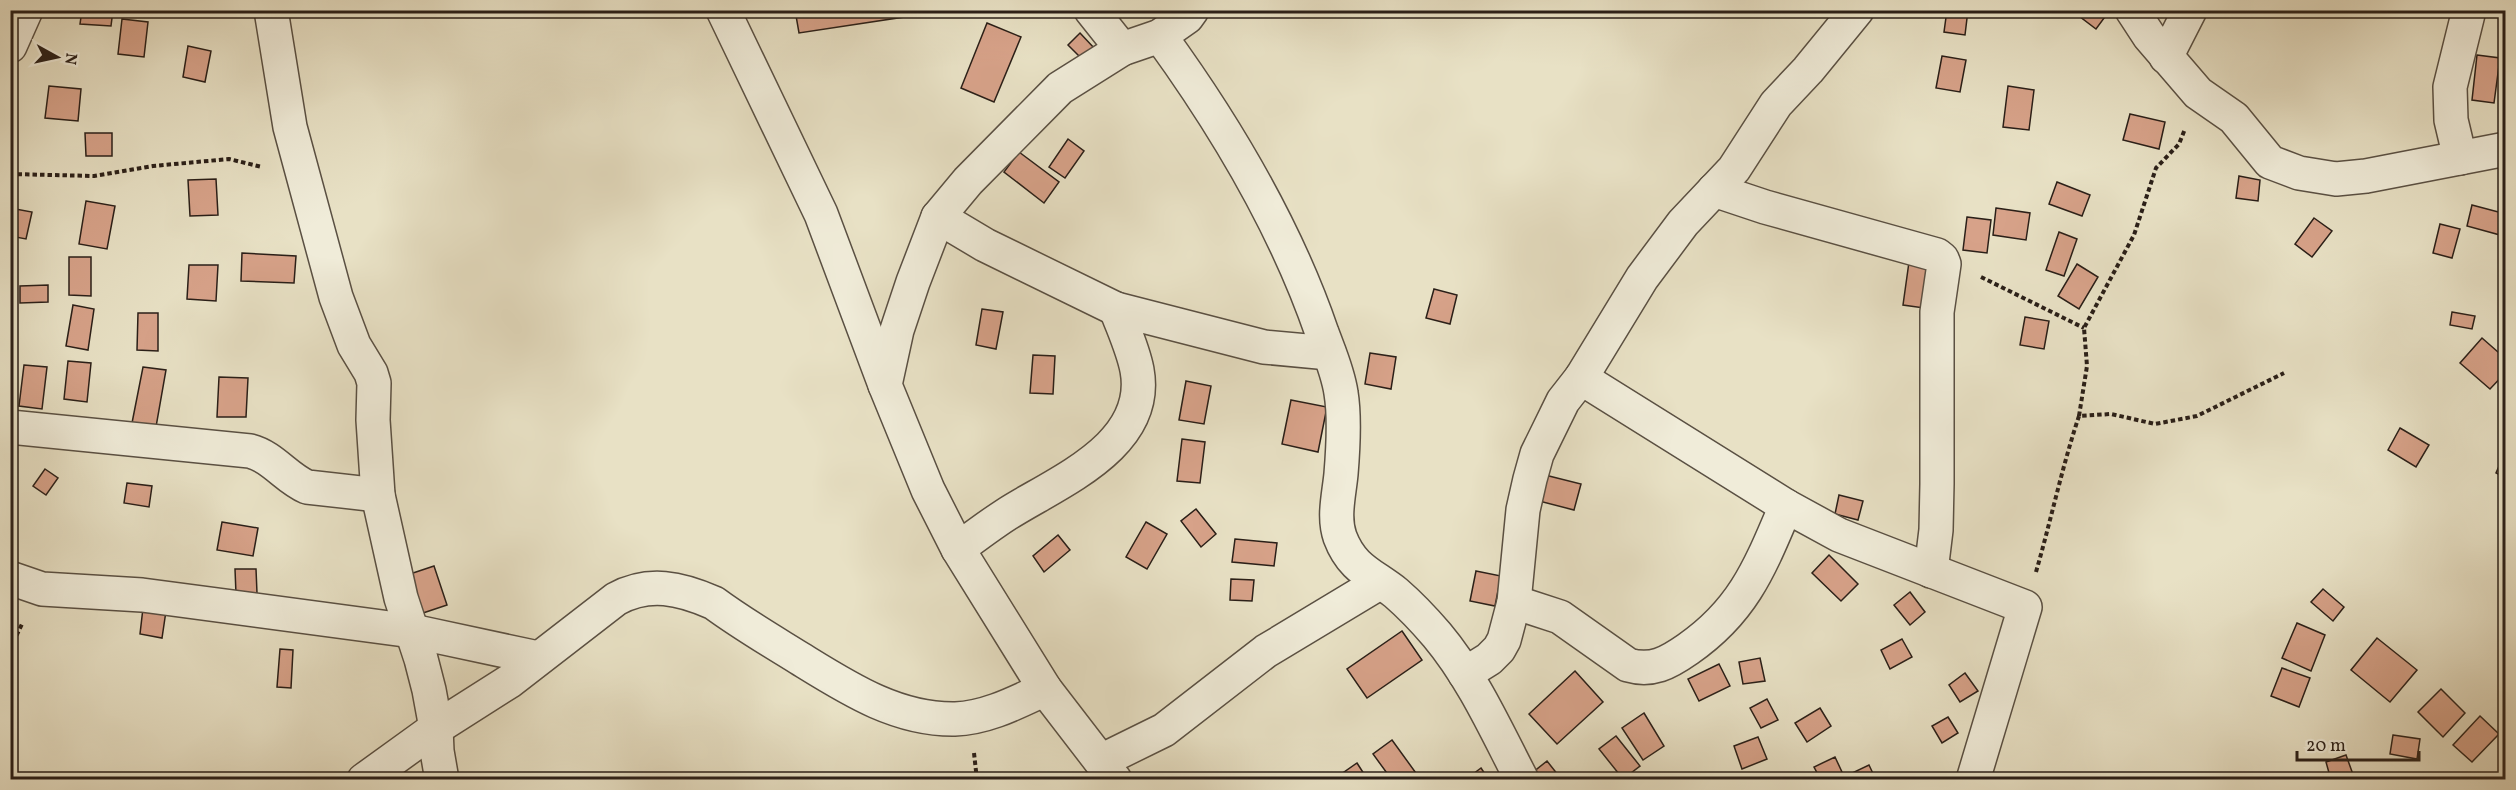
<svg xmlns="http://www.w3.org/2000/svg" width="2516" height="790" font-family="Vollkorn,serif">
  <style>
    .building { fill: #d7a289; stroke: #2a1f18; stroke-width: 1.5 }
    .lines { fill: none; stroke-linecap: round; stroke-linejoin: round }
    .minor-casing { stroke: #5a5043; stroke-width: 36 }
    .path { stroke: #2a1f18; stroke-width: 4; stroke-dasharray: 4.5 3; stroke-linecap: butt }
    .minor { stroke: #f0ecd9; stroke-width: 33 }
  </style>
  <rect width="100%" height="100%" fill="#e8e1c5"/>
  <filter id="stains"><feTurbulence type="fractalNoise" baseFrequency=".00333" numOctaves="4"/><feColorMatrix values="0 0 0 0 .2 0 0 0 0 .09 0 0 0 0 .02 0 0 0 .5 -.17"/></filter>
  <radialGradient id="worn" r=".72"><stop offset=".6" stop-color="#630" stop-opacity="0"/><stop offset="1" stop-color="#630" stop-opacity=".3"/></radialGradient>
  <!-- building -->
  <g class="building">
    <path d="M82,10H113L111,26L80,24Z"/>
    <path d="M795,10H903L904,17L799,33Z"/>
    <path d="M1947,10H1968L1965,35L1944,32Z"/>
    <path d="M2083,10H2110L2096,29L2079,16Z"/>
    <path d="M122,19L148,22L144,57L118,54Z"/>
    <path d="M987,23L1021,37L994,102L961,88Z"/>
    <path d="M1080,33L1095,49L1084,61L1068,45Z"/>
    <path d="M188,46L211,51L205,82L183,77Z"/>
    <path d="M2477,55L2500,58L2494,103L2472,100Z"/>
    <path d="M1942,56L1966,60L1960,92L1936,88Z"/>
    <path d="M49,86L81,89L78,121L45,118Z"/>
    <path d="M2008,86L2034,90L2029,130L2003,127Z"/>
    <path d="M2130,114L2165,122L2159,149L2123,140Z"/>
    <path d="M85,133H112V156H86Z"/>
    <path d="M1068,139L1084,151L1065,178L1049,167Z"/>
    <path d="M1019,152L1059,182L1044,203L1004,172Z"/>
    <path d="M2239,176L2260,180L2258,201L2236,198Z"/>
    <path d="M216,179L218,215L190,216L188,180Z"/>
    <path d="M2057,182L2090,195L2082,216L2049,204Z"/>
    <path d="M86,201L115,206L107,249L79,244Z"/>
    <path d="M2472,205L2506,214L2500,235L2467,226Z"/>
    <path d="M10,208L32,212L26,239L10,236Z"/>
    <path d="M1996,208L2030,213L2026,240L1993,235Z"/>
    <path d="M1967,217L1991,220L1987,253L1963,250Z"/>
    <path d="M2314,218L2332,231L2312,257L2295,244Z"/>
    <path d="M2440,224L2460,229L2452,258L2433,253Z"/>
    <path d="M2059,232L2077,239L2064,276L2046,270Z"/>
    <path d="M242,253L296,256L294,283L241,281Z"/>
    <path d="M69,257H91V296L69,295Z"/>
    <path d="M1909,262L1931,265L1924,308L1903,305Z"/>
    <path d="M2077,264L2098,277L2079,309L2058,296Z"/>
    <path d="M189,265H218L216,301L187,299Z"/>
    <path d="M48,285V302L20,303V286Z"/>
    <path d="M1434,289L1457,295L1450,324L1426,318Z"/>
    <path d="M73,305L94,309L88,350L66,346Z"/>
    <path d="M982,309L1003,312L996,349L976,345Z"/>
    <path d="M2452,312L2475,316L2472,329L2450,325Z"/>
    <path d="M138,313H158V351L137,350Z"/>
    <path d="M2025,317L2049,321L2044,349L2020,345Z"/>
    <path d="M2482,338L2506,359V372L2490,389L2460,363Z"/>
    <path d="M1370,353L1396,357L1391,389L1365,384Z"/>
    <path d="M1033,355L1055,356L1053,394L1030,393Z"/>
    <path d="M68,361L91,363L87,402L64,399Z"/>
    <path d="M24,365L47,367L42,409L19,406Z"/>
    <path d="M143,367L166,370L156,427L132,423Z"/>
    <path d="M219,377L248,378L246,417H217Z"/>
    <path d="M1186,381L1211,386L1204,424L1179,420Z"/>
    <path d="M1291,400L1327,407L1318,452L1282,444Z"/>
    <path d="M2400,428L2429,445L2416,467L2388,450Z"/>
    <path d="M1182,439L1205,442L1200,483L1177,481Z"/>
    <path d="M2504,455L2506,456V478L2496,473Z"/>
    <path d="M45,469L58,478L46,495L33,486Z"/>
    <path d="M1545,475L1581,484L1574,510L1539,501Z"/>
    <path d="M127,483L152,486L149,507L124,503Z"/>
    <path d="M1839,495L1863,501L1858,520L1835,514Z"/>
    <path d="M1196,509L1216,534L1201,547L1181,521Z"/>
    <path d="M222,522L258,528L253,556L217,550Z"/>
    <path d="M1146,522L1167,534L1147,569L1126,557Z"/>
    <path d="M1058,535L1070,550L1044,572L1033,556Z"/>
    <path d="M1235,539L1277,543L1274,566L1232,562Z"/>
    <path d="M1829,555L1858,584L1841,601L1812,573Z"/>
    <path d="M434,566L447,605L420,614L407,575Z"/>
    <path d="M235,569H256L257,593L236,594Z"/>
    <path d="M1476,571L1501,576L1495,606L1470,601Z"/>
    <path d="M1231,579L1254,580L1252,601L1230,600Z"/>
    <path d="M2323,589L2344,607L2333,621L2311,602Z"/>
    <path d="M1910,592L1925,612L1910,625L1894,605Z"/>
    <path d="M143,608L166,611L162,638L140,634Z"/>
    <path d="M2297,623L2325,635L2311,671L2282,658Z"/>
    <path d="M1402,631L1422,660L1367,698L1347,669Z"/>
    <path d="M2377,638L2417,670L2390,702L2351,670Z"/>
    <path d="M1902,639L1912,657L1890,669L1881,650Z"/>
    <path d="M280,649L293,650L291,688L277,687Z"/>
    <path d="M1760,658L1765,681L1743,684L1739,662Z"/>
    <path d="M1719,664L1730,686L1699,701L1688,679Z"/>
    <path d="M2282,668L2310,678L2299,707L2271,696Z"/>
    <path d="M1575,671L1603,702L1557,744L1529,714Z"/>
    <path d="M1965,673L1978,691L1960,702L1949,685Z"/>
    <path d="M2441,689L2465,713L2443,737L2418,712Z"/>
    <path d="M1767,699L1778,720L1761,728L1750,708Z"/>
    <path d="M1820,708L1831,726L1807,742L1795,723Z"/>
    <path d="M1644,713L1664,746L1643,760L1622,728Z"/>
    <path d="M2480,716L2499,734L2472,762L2453,745Z"/>
    <path d="M1948,717L1958,733L1942,743L1932,726Z"/>
    <path d="M2393,735L2420,739L2417,759L2390,754Z"/>
    <path d="M1616,736L1640,766L1623,779L1599,749Z"/>
    <path d="M1758,737L1767,759L1742,769L1734,746Z"/>
    <path d="M1392,740L1421,780H1392L1373,754Z"/>
    <path d="M2346,755L2355,780H2331L2326,762Z"/>
    <path d="M1835,757L1842,772L1828,780H1821L1814,767Z"/>
    <path d="M1547,761L1562,780H1537L1532,773Z"/>
    <path d="M1357,763L1366,777L1364,780H1339L1337,777Z"/>
    <path d="M1869,765L1876,780H1855L1852,773Z"/>
    <path d="M1481,768L1489,780H1465Z"/>
  </g>
  <g class="lines">
    <!-- minor casing -->
    <g class="minor-casing">
      <g id="minor">
        <path d="M271,10L290,127L336,297L354,345L371,373L374,383L373,420L378,495L401,598L421,659L429,690L436,728L437,751L442,780"/>
        <path d="M723,10L821,214L885,385"/>
        <path d="M1091,10L1122,49"/>
        <path d="M2132,10L2149,36L2198,93L2234,118L2270,162L2299,173L2336,179L2366,176L2506,149"/>
        <path d="M1160,36C1224,124 1286,228 1322,333C1329,352 1338,372 1341,393C1345,417 1343,450 1341,474C1339,495 1333,517 1340,537C1352,569 1372,574 1396,593C1411,606 1425,621 1437,635C1473,678 1496,730 1522,780"/>
        <path d="M10,46L26,10"/>
        <path d="M2166,57L2190,10"/>
        <path d="M2460,158L2451,120L2450,87L2469,10"/>
        <path d="M1714,190L1765,207L1937,255L1942,259L1944,264L1937,312V484L1936,530L1931,571"/>
        <path d="M938,217L985,245L1116,309"/>
        <path d="M1581,378L1786,506L1839,535L2025,607L1973,780"/>
        <path d="M10,427L250,451C273,457 286,478 307,487L378,495"/>
        <path d="M958,549C974,537 990,525 1007,514C1057,482 1151,446 1137,370C1133,349 1123,328 1116,309L1264,347L1329,353"/>
        <path d="M10,578L42,589L142,595L412,631L538,658"/>
        <path d="M1514,602L1560,617L1628,665C1652,672 1668,663 1688,649C1744,610 1760,567 1786,506"/>
        <path d="M1465,674L1489,659L1499,649L1504,640L1514,602L1523,510L1530,479L1537,454L1563,401L1581,378L1642,278L1683,223L1734,169L1776,104L1808,70L1857,10"/>
        <path d="M1101,761L1164,730L1266,651L1379,583"/>
        <path d="M364,780L436,728L510,681L616,599C649,581 680,588 714,603C741,623 770,640 799,658C846,687 896,720 955,719C987,718 1017,702 1045,689"/>
        <path d="M1115,780L1045,689L958,549L928,490L885,385L897,330L913,282L938,217L968,181L1060,88L1122,49L1160,36L1187,17L1192,10"/>
      </g>
    </g>
    <!-- path -->
    <g class="path">
      <path d="M10,174L94,176L153,166L229,159L262,167"/>
      <path d="M1981,277L2084,328"/>
      <path d="M2079,416L2087,366L2084,328L2134,235L2156,168L2179,144L2185,129"/>
      <path d="M2036,572C2051,520 2062,467 2079,416L2111,414L2155,424L2197,416L2284,373"/>
      <path d="M10,649L23,622"/>
      <path d="M974,753L977,780"/>
    </g>
    <!-- minor -->
    <use href="#minor" class="minor"/>
  </g>
  <!-- margin -->
  <rect width="2516" height="790" fill="none" stroke="#e8e1c5" stroke-width="36"/>
  <rect x="12" y="12" width="2492" height="766" fill="none" stroke="#2a1f18" stroke-width="3"/>
  <rect x="18" y="18" width="2480" height="754" fill="none" stroke="#2a1f18" stroke-width="1.5"/>
  <!-- north arrow -->
  <g transform="translate(57 57) rotate(98)" stroke="#f0ecd9" stroke-width="4.5" paint-order="stroke">
  <path d="M0-4.5L10 22L0 15L-10 22Z" fill="#2a1f18"/>
  <text y="-9" font-size="16" font-weight="bold" text-anchor="middle" fill="#2a1f18">N</text>
  </g>
  <!-- scale -->
  <path d="M2297 751v9h122v-9" fill="none" stroke="#2a1f18" stroke-width="3"/>
  <text x="2306" y="751" font-size="18" fill="#2a1f18" stroke="#f0ecd9" stroke-width="4.5" paint-order="stroke">20 m</text>
  <rect width="100%" height="100%" filter="url(#stains)"/>
  <rect width="100%" height="100%" fill="url(#worn)"/>
</svg>
